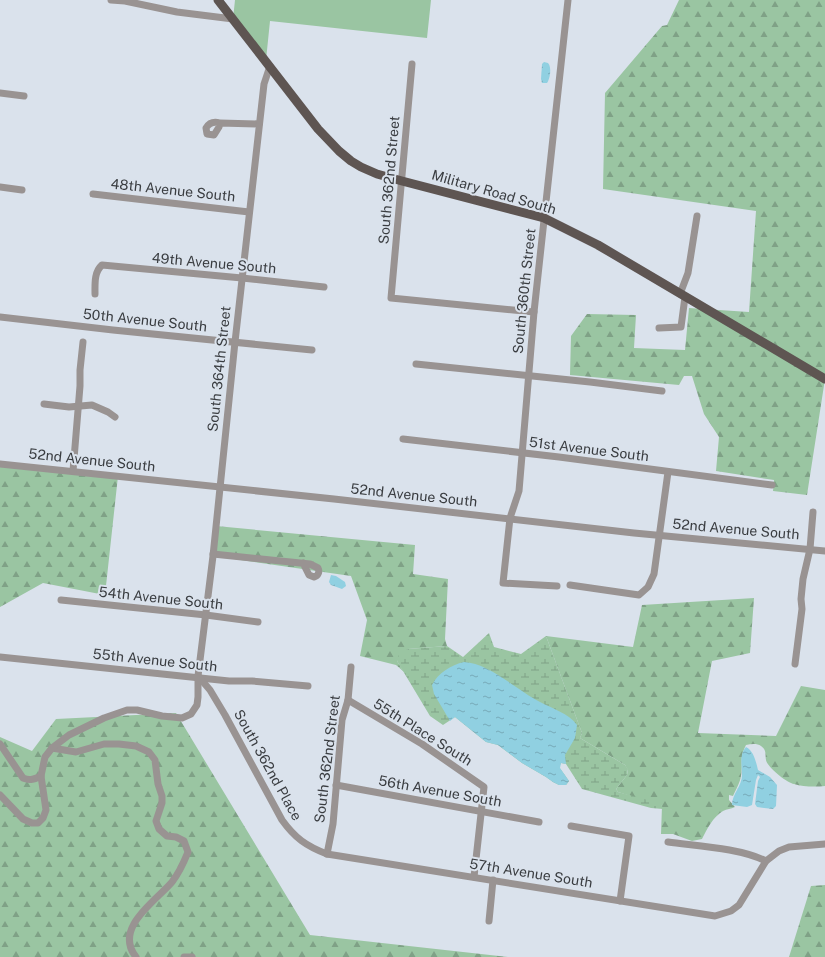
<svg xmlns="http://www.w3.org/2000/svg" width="825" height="957" font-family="'Public Sans',sans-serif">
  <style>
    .green { fill: #9ac5a2 }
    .forest { fill: url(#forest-firs) }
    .wetland { fill: url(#wetland-marsh) }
    .water { fill: url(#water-ripples) }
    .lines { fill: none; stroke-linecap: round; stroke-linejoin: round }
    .minor { stroke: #999392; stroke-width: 7 }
    .major { stroke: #5e5552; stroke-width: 9 }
    .labels { text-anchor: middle; stroke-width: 4; stroke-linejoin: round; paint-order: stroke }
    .street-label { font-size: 14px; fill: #3a3d41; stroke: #dae2ec }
  </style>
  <defs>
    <pattern id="forest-firs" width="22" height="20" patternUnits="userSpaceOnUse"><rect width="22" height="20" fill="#9ac5a2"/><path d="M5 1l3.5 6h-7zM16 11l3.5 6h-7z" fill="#7fa186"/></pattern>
    <pattern id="wetland-marsh" width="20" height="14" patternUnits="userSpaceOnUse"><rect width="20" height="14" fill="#9ac5a2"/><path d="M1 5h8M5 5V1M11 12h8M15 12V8" fill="none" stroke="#7fa186"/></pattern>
    <pattern id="water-ripples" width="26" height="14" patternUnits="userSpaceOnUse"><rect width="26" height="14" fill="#90d0e1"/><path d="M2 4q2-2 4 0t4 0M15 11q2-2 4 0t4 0" fill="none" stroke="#77aab8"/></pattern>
  </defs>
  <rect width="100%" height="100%" fill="#dae2ec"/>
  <!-- green -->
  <path class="green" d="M235,0H431L427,38L270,21L266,60L233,19Z"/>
  <!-- forest -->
  <g class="forest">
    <path d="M679,0H825V379L807,495L773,491L774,480L716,471L719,437L704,414L692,376H684L679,385L570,375L571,336L587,314L636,315L634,348L685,350L689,308L749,312L756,211L603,189L605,93L662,26L667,25Z"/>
    <path d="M0,464L118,476L105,595L43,583L0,607Z"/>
    <path d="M216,526L415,545L413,574L448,579L445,639L447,646L408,649L397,661L404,672L396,665L360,656L367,620L351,576L213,556Z"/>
    <path d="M754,598L750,653L712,661L698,733L776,736L801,686L825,690V786C816,787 803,787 794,784C787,783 767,767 766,760C765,755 767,750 761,746C757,743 751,744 746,745C739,759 743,762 741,776C740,783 736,789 733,796L729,795V800L735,807C731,809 727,809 723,811C713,817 707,829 702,839L692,841L673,834H661L662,806L618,792L616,789L627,775L628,770L625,765L580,738L582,733L546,636L633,647L642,605Z"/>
    <path d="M176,713L310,935L508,957H0V737L32,751L56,719Z"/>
    <path d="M825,885V957H789L811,886Z"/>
  </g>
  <!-- wetland -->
  <path class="wetland" d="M489,633L494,647L521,654L546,636L582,733L580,738L625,765L628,769L627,775L616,789L618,792L659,803L662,806L663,809L651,808L582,789L566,764L561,763L559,767L569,781L566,785H559L553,782L546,777L522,763L498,745L486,742L455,717L443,725L430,716L397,661L399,654L408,649L447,646L463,657Z"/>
  <!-- water -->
  <g class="water">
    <path d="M544,62L548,63C552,67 550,79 547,83H542L541,79L542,64Z"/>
    <path d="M331,575L336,576L345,582L346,586L342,589L331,585L329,582Z"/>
    <path d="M464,662C489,663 518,691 540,702C553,709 568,713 577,725L575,738L565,755L566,764L561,763L560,768L569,781L566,785H559L553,782L546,777L522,763L498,745L486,742L455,717L450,721L434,694L432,685C438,673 451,665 464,662Z"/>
    <path d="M746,747C754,751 756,762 758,770L770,777L777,785L776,806L773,809L757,807L755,804L758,781L760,777L758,775L756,780L752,805L747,807L732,805C732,794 742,786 742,775C742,765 739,755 746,747Z"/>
  </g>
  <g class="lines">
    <!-- minor -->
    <g class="minor">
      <path d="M111,0L125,1L177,12L233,19"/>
      <path d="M412,64L391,298L534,312"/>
      <path d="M0,93L24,96"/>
      <path d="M220,123C213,121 209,123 206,128L207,134L214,135L219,127L220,123L259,124"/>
      <path d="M0,187L22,190"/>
      <path d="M93,194L249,212"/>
      <path d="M95,294C95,284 94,272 102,265L242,278L324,287"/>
      <path d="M680,294L688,273L697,216"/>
      <path d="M0,317L113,330L312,350"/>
      <path d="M659,328L681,327L685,297"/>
      <path d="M416,364L590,382L662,391"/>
      <path d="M44,404L69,407L92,405L108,412L115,417"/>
      <path d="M403,439L559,457L772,485"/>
      <path d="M0,464L334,499L634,533L825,551"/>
      <path d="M73,471L80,386V370L83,342"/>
      <path d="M213,554L310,564L318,568C320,572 318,576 314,577L309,575L303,563"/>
      <path d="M570,585L639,595L648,587L654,574L668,472"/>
      <path d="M557,586L503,583L510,518L519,491L534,312L568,0"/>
      <path d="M61,600L206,615L258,622"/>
      <path d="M0,657L229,681H252L308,686"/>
      <path d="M795,664L802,609L801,599L803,579L810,549L813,512"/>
      <path d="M198,676L210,690L225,715L282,820C295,838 306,846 327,854L715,916L731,911L739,905L766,861L779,851L789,847L825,844"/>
      <path d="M348,700L422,744L484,787L474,877"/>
      <path d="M0,744L23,778C30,781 35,779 41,776"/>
      <path d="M52,748L76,752L104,744H119L136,746L149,752L155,760L158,784L162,796V803L156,821L159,829L167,836L176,837L184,841L188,852C184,862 179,873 172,882C156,901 113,928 136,957"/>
      <path d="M336,785L539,822"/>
      <path d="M0,795L23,819L32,823H38L43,818L46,810L41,776L45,757L52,748L69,735L104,718L127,710H137L162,716L182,718L191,714L197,705L198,697V676L213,556L235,342L264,84L270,66"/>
      <path d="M571,826L629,836L620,901"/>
      <path d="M668,842C697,846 740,848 766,861"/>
      <path d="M327,854L333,824L342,720L348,700L351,667"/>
      <path d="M489,921L493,880"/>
      <path d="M184,957H192"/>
    </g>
    <!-- major -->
    <path class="major" d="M218,0L318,129L339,151L351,161L361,167L377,174L402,181L544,218L598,245L825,379"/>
  </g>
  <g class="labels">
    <!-- street labels -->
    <g class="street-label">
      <text transform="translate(389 180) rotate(-85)" y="5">South 362nd Street</text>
      <text transform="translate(173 190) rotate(6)" y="5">48th Avenue South</text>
      <text transform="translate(494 192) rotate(16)" y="5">Military Road South</text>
      <text transform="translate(214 263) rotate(5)" y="5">49th Avenue South</text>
      <text transform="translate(524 291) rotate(-84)" y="5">South 360th Street</text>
      <text transform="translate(145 320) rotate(6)" y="5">50th Avenue South</text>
      <text transform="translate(219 369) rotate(-84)" y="5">South 364th Street</text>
      <text transform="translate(589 449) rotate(7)" y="5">51st Avenue South</text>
      <text transform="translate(92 460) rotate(6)" y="5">52nd Avenue South</text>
      <text transform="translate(414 495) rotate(6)" y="5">52nd Avenue South</text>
      <text transform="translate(736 529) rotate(5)" y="5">52nd Avenue South</text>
      <text transform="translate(161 598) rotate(6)" y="5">54th Avenue South</text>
      <text transform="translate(155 660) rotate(6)" y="5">55th Avenue South</text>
      <text transform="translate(423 732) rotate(32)" y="5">55th Place South</text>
      <text transform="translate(327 759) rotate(-83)" y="5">South 362nd Street</text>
      <text transform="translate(268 765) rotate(61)" y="5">South 362nd Place</text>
      <text transform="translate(440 791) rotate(10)" y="5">56th Avenue South</text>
      <text transform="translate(531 873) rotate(9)" y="5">57th Avenue South</text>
    </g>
  </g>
</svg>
